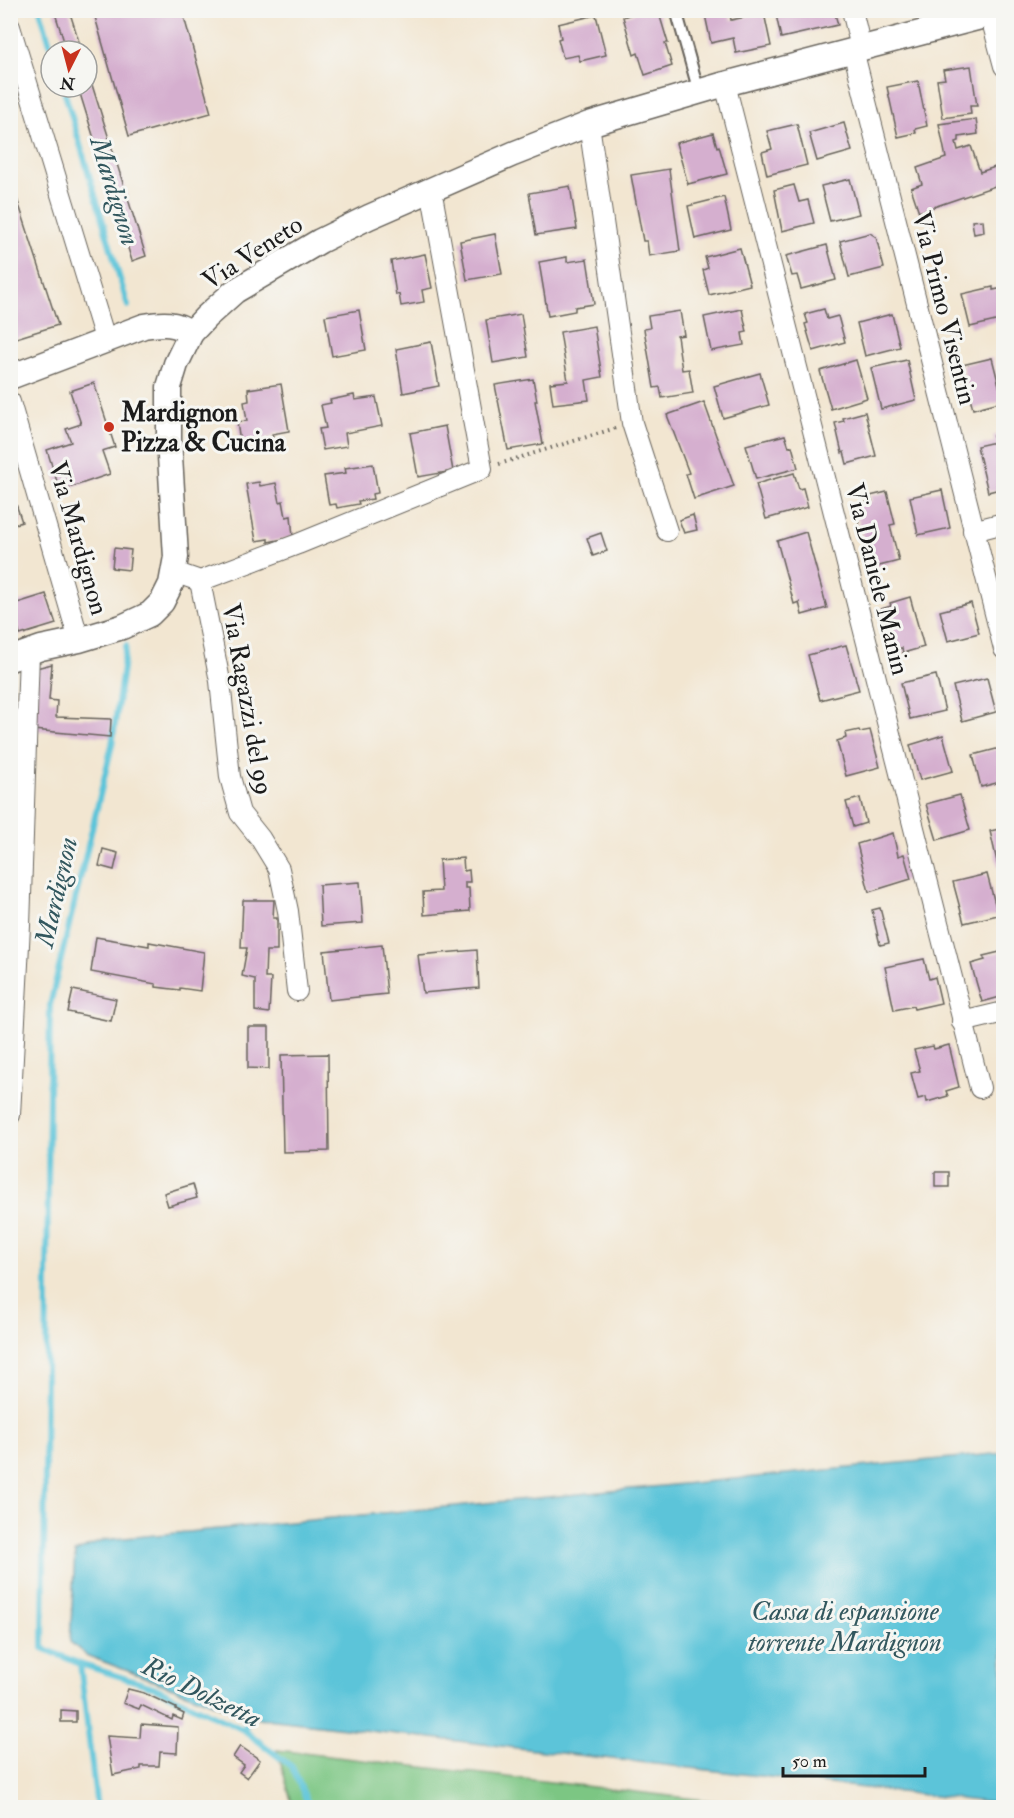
<svg xmlns="http://www.w3.org/2000/svg" width="1014" height="1818" font-family="'IM FELL Double Pica',serif">
  <style>
    .green { fill: #7cc683; stroke: #4c7150; stroke-width: 1.5 }
    .water { fill: #5cc4d9; stroke: #3c707a; stroke-width: 1.5 }
    .lines { fill: none; stroke-linecap: round; stroke-linejoin: round }
    .stream { stroke: #5cc4d9; stroke-width: 6 }
    .building { fill: #d5afcf }
    .service-casing { stroke: #67635b; stroke-width: 14 }
    .minor-casing { stroke: #67635b; stroke-width: 22 }
    .tertiary-casing { stroke: #67635b; stroke-width: 27 }
    .path { stroke: #67635b; stroke-width: 4; stroke-dasharray: 1.5 4.5; stroke-linecap: butt }
    .service { stroke: #fff; stroke-width: 10 }
    .minor { stroke: #fff; stroke-width: 20 }
    .tertiary { stroke: #fff; stroke-width: 24 }
    .poi-dot { fill: #c8321e; stroke: #f6f6f2; stroke-width: 2 }
    .labels { text-anchor: middle; stroke-width: 6; stroke-linejoin: round; paint-order: stroke }
    .street-label { font-size: 26px; fill: #1c1c1c; stroke: #f6f6f2 }
    .poi-label { font-size: 26px; font-weight: bold; fill: #1c1c1c; stroke: #f6f6f2; text-anchor: start }
    .water-label { font-size: 27px; font-style: italic; fill: #32575e; stroke: #f6f6f2 }
  </style>
  <rect width="100%" height="100%" fill="#f6f6f2"/>
  <filter id="ink" filterUnits="userSpaceOnUse"><feTurbulence type="fractalNoise" baseFrequency=".0167" numOctaves="2"/><feDisplacementMap in="SourceGraphic" scale="12" xChannelSelector="R" yChannelSelector="G"/><feConvolveMatrix kernelMatrix="1 2 1 2 8 2 1 2 1" color-interpolation-filters="sRGB"/></filter>
  <filter id="wash" filterUnits="userSpaceOnUse"><feTurbulence type="fractalNoise" baseFrequency=".008" numOctaves="4" result="noise"/><feDisplacementMap in="SourceGraphic" scale="24" xChannelSelector="R" yChannelSelector="G"/><feGaussianBlur stdDeviation="1.35" result="paint"/><feColorMatrix in="noise" values="0 0 0 0 0 0 0 0 0 0 0 0 0 0 0 0 0 1.4 0 .05"/><feComposite in="paint" operator="in"/></filter>
  <g filter="url(#wash)">
    <rect width="100%" height="100%" fill="#f2e6d1"/>
    <!-- green -->
    <path class="green" d="M277,1750L764,1807H293Z"/>
    <!-- water -->
    <path class="water" d="M1003,1453V1804L249,1717L86,1655L70,1642L75,1552L104,1540Z"/>
    <g class="lines">
      <!-- stream -->
      <g class="stream">
        <path d="M40,10L52,51"/>
        <path d="M63,87L128,306"/>
        <path d="M126,646L112,745L50,1005L43,1648L80,1664L153,1687L244,1730L292,1767L310,1808"/>
        <path d="M80,1664L97,1808"/>
        <path d="M244,1730L249,1717"/>
      </g>
    </g>
    <g id="blocks">
      <!-- building -->
      <g class="building">
        <path d="M54,10H69L82,51H67Z"/>
        <path d="M93,10H182L211,113L129,136Z"/>
        <path d="M643,10H658L668,43H665L672,66L645,75L638,53L634,55L623,17Z"/>
        <path d="M704,10H729L731,20L764,13L771,46L736,53L733,38L711,43Z"/>
        <path d="M775,10H834L838,25L781,38Z"/>
        <path d="M596,15L606,55L580,61L578,55L563,58L558,39L561,38L558,24Z"/>
        <path d="M971,66L977,106H970L971,114L943,118L937,80L945,79L943,70Z"/>
        <path d="M87,69L146,256L132,261L78,87H87Z"/>
        <path d="M918,81L927,126L915,129L916,133L898,137L887,87Z"/>
        <path d="M976,119L978,134L959,137V141L956,142L958,150L971,146L980,172L1004,164V183L919,212L911,188L922,184L917,168L946,158L939,124Z"/>
        <path d="M844,123L852,151L817,161L809,133Z"/>
        <path d="M797,124L807,165L767,175L762,152L772,149L767,131Z"/>
        <path d="M713,133L717,147L719,146L727,174L688,184L676,143Z"/>
        <path d="M669,169L680,251L649,256L647,241H643L631,175Z"/>
        <path d="M10,177L58,325L10,340Z"/>
        <path d="M850,179L859,214L830,221L821,186Z"/>
        <path d="M794,185L799,202L808,200L814,223L782,231L774,190Z"/>
        <path d="M570,186L577,229L536,235L529,193Z"/>
        <path d="M724,197L731,230L695,239L688,206Z"/>
        <path d="M983,220L984,232L974,234L972,221Z"/>
        <path d="M870,233L876,237L884,268L849,277L840,241Z"/>
        <path d="M495,234L502,274L467,280L460,241Z"/>
        <path d="M827,245L836,280L801,289L797,275L792,276L786,256Z"/>
        <path d="M740,248L750,285L709,295L703,270L708,268L705,257Z"/>
        <path d="M425,254L432,288L422,290L424,302L401,306L399,294L396,295L391,261Z"/>
        <path d="M567,257V262L587,259L594,304L575,307V311L548,316L539,262Z"/>
        <path d="M993,287V290L1004,288V319L970,327L962,294Z"/>
        <path d="M742,309L747,332L742,333L744,345L711,351L704,317Z"/>
        <path d="M824,309L827,319L838,316L845,342L813,351L805,324L808,323L805,314Z"/>
        <path d="M359,310L366,350L332,356L325,316Z"/>
        <path d="M680,311L684,335L677,336L682,370L689,369L693,393L662,398L660,387L654,388L644,329L650,328L648,316Z"/>
        <path d="M521,314L528,357L493,363L486,320Z"/>
        <path d="M892,314L900,347L865,356L857,323Z"/>
        <path d="M594,326L602,377L586,380L589,400L553,404L550,383L568,381L560,332Z"/>
        <path d="M431,342L439,386L403,393L396,349Z"/>
        <path d="M992,358L1003,401L973,409L962,365Z"/>
        <path d="M856,360L867,398L831,409L820,371Z"/>
        <path d="M907,360L916,400L881,409L871,368Z"/>
        <path d="M760,373L769,405L723,418L714,386Z"/>
        <path d="M533,379L537,401H535L543,444L508,450L495,385Z"/>
        <path d="M94,383L115,447L102,451L110,474L60,491L47,450L71,442L66,429L81,424L70,391Z"/>
        <path d="M281,384L289,431L272,434L273,437L240,442L237,422L247,421L244,402L249,401L248,389Z"/>
        <path d="M354,395L355,400L376,397L382,426L345,433L347,446L323,450L319,429L326,428L321,405L331,403L330,400Z"/>
        <path d="M704,402L734,486L694,499L686,474L689,473L667,415Z"/>
        <path d="M865,412L876,456L847,464L844,452L842,453L835,423L844,421L843,418Z"/>
        <path d="M445,426L453,471L418,477L410,433Z"/>
        <path d="M1004,433V488L988,492L977,446L995,442L993,436Z"/>
        <path d="M785,435L789,447L792,446L798,468L756,479L746,445Z"/>
        <path d="M373,464L378,493L372,494L373,499L358,501L359,504L337,508L336,504L329,505L324,476L346,473L345,468Z"/>
        <path d="M794,473L799,489L803,488L808,507L766,519L756,484Z"/>
        <path d="M259,482L260,486L276,483L280,502L283,501L286,517L291,516L293,537L268,542V539L256,541L246,484Z"/>
        <path d="M942,490L950,528L918,535L910,497Z"/>
        <path d="M887,492L895,524L890,525L899,561L871,568L854,505L872,501L870,496Z"/>
        <path d="M14,498L22,522L10,526V499Z"/>
        <path d="M693,515L697,530L684,533L679,520Z"/>
        <path d="M806,532L827,608L802,615L799,602L794,604L777,541Z"/>
        <path d="M601,533L607,551L593,556L587,538Z"/>
        <path d="M114,548L131,550L129,570L112,568Z"/>
        <path d="M46,594L56,624L20,635L11,605Z"/>
        <path d="M910,597L924,647L903,653L902,648L892,650L881,609L891,606L890,603Z"/>
        <path d="M971,603L979,633L948,641L940,611Z"/>
        <path d="M846,645L859,690L820,700L808,655Z"/>
        <path d="M52,664L49,700L57,701L56,717L111,719L110,737L33,730L36,668Z"/>
        <path d="M936,675L945,711L910,719L901,683Z"/>
        <path d="M987,678L996,712L962,721L953,686Z"/>
        <path d="M859,730L860,732L870,730L880,767L846,776L837,741L846,738L845,733Z"/>
        <path d="M943,735L953,771L920,780L910,745Z"/>
        <path d="M1004,747V781L981,787L973,755Z"/>
        <path d="M960,795L970,830L937,840L926,804Z"/>
        <path d="M860,798L866,823L853,827L846,802Z"/>
        <path d="M1004,828V864L998,866L990,831Z"/>
        <path d="M893,833L898,856L904,854L911,879L869,892L857,844Z"/>
        <path d="M103,849L118,853L114,870L99,866Z"/>
        <path d="M463,858L464,871L469,870L470,882H465V888H469L470,911L424,915L423,892L441,891L439,860Z"/>
        <path d="M987,874L998,915L964,923L953,882Z"/>
        <path d="M360,882L363,923L321,926L319,885Z"/>
        <path d="M243,900H274L273,918H277V951H266L265,978H271L269,1013L255,1011V979L242,976L247,948H241Z"/>
        <path d="M880,908L889,943L880,945L872,910Z"/>
        <path d="M96,937L149,946V942L204,952L200,991L180,988V990L156,987V984L91,972Z"/>
        <path d="M382,945L387,994L329,1000L324,951Z"/>
        <path d="M477,950L479,988L423,993L418,955Z"/>
        <path d="M1004,951V996L982,1002L971,964L985,960L983,956Z"/>
        <path d="M924,959L929,979L935,977L941,1003L914,1009L913,1006L894,1010L885,967Z"/>
        <path d="M73,990L116,999L111,1021L68,1012Z"/>
        <path d="M248,1027H269V1069L248,1068Z"/>
        <path d="M949,1045L959,1087L946,1091L948,1096L927,1102L926,1097L918,1099L911,1073L920,1071L914,1050L933,1046L934,1049Z"/>
        <path d="M328,1054L329,1151L283,1152L281,1055Z"/>
        <rect x="935" y="1172" width="14" height="15"/>
        <path d="M193,1184L197,1198L168,1206L164,1193Z"/>
        <path d="M128,1689L144,1693L176,1708V1710L184,1714L182,1720L173,1716L172,1720L141,1705L139,1709L123,1703Z"/>
        <path d="M61,1710L76,1711V1722H61Z"/>
        <path d="M141,1724L178,1727L177,1753L160,1752L159,1766H141V1769L113,1775L107,1736L140,1738Z"/>
        <path d="M240,1746L260,1760L247,1778L239,1772L244,1765L233,1757Z"/>
      </g>
    </g>
  </g>
  <g filter="url(#ink)">
    <use href="#blocks" fill-opacity="0" stroke="#67635b" stroke-width="1.5"/>
    <g class="lines">
      <!-- service casing -->
      <g class="service-casing">
        <path id="service" d="M676,10L699,92"/>
      </g>
      <!-- minor casing -->
      <g class="minor-casing">
        <g id="minor">
          <path d="M852,10L861,48"/>
          <path d="M990,14L1004,66"/>
          <path d="M10,27L106,342"/>
          <path d="M853,50L1004,649"/>
          <path d="M725,84L980,1088"/>
          <path d="M589,124L632,423L667,531"/>
          <path d="M10,402L79,640"/>
          <path d="M973,531L1004,523"/>
          <path d="M174,572L200,581L298,544L482,469L431,189"/>
          <path d="M200,581L220,681L230,777L240,813L260,838L279,869L288,911L297,991"/>
          <path d="M962,1022L1004,1012"/>
          <path d="M10,1115L20,926L29,653"/>
        </g>
      </g>
      <!-- tertiary casing -->
      <g class="tertiary-casing">
        <g id="tertiary">
          <path d="M10,377L144,326C163,323 176,322 191,333"/>
          <path d="M10,659L41,648L79,640L122,627L150,614L162,602L171,584L176,557L169,439V387L176,364L191,333L206,317L235,291L320,241L369,217L513,154L589,124L725,84L1004,11"/>
        </g>
      </g>
      <!-- path -->
      <path class="path" d="M499,464L616,428"/>
      <!-- service -->
      <use href="#service" class="service"/>
      <!-- minor -->
      <use href="#minor" class="minor"/>
      <!-- tertiary -->
      <use href="#tertiary" class="tertiary"/>
    </g>
  </g>
  <!-- markers -->
  <circle class="poi-dot" cx="109" cy="427" r="6"/>
  <g class="labels">
    <!-- street labels -->
    <g class="street-label">
      <text transform="translate(252 252) rotate(-33)" y="9">Via Veneto</text>
      <text transform="translate(945 308) rotate(76)" y="9">Via Primo Visentin</text>
      <text transform="translate(79 538) rotate(74)" y="9">Via Mardignon</text>
      <text transform="translate(878 579) rotate(76)" y="9">Via Daniele Manin</text>
      <text transform="translate(248 699) rotate(80)" y="9">Via Ragazzi del 99</text>
    </g>
    <!-- poi labels -->
    <g class="poi-label">
      <text x="121" y="421">Mardignon<tspan x="121" dy="30">Pizza &amp; Cucina</tspan></text>
    </g>
    <!-- water labels -->
    <g class="water-label">
      <text transform="translate(115 191) rotate(73)" y="9">Mardignon</text>
      <text transform="translate(56 892) rotate(-77)" y="9">Mardignon</text>
      <text x="845" y="1620">Cassa di espansione<tspan x="845" dy="31">torrente Mardignon</tspan></text>
      <text transform="translate(202 1692) rotate(26)" y="9">Rio Dolzetta</text>
    </g>
  </g>
  <!-- margin -->
  <rect width="1014" height="1818" fill="none" stroke="#f6f6f2" stroke-width="36"/>
  <!-- north arrow -->
  <g transform="translate(69 69) rotate(186)"><circle r="28" fill="#f6f6f2" stroke="#9f9f9c" stroke-width="1.5"/>
  <path d="M0-4.5L10 22L0 15L-10 22Z" fill="#c8321e"/>
  <text y="-9" font-size="16" font-weight="bold" text-anchor="middle" fill="#1c1c1c">N</text>
  </g>
  <!-- scale -->
  <path d="M783 1767v9h142v-9" fill="none" stroke="#1c1c1c" stroke-width="3"/>
  <text x="792" y="1767" font-size="18" fill="#1c1c1c" stroke="#f6f6f2" stroke-width="4.5" paint-order="stroke">50 m</text>
</svg>
